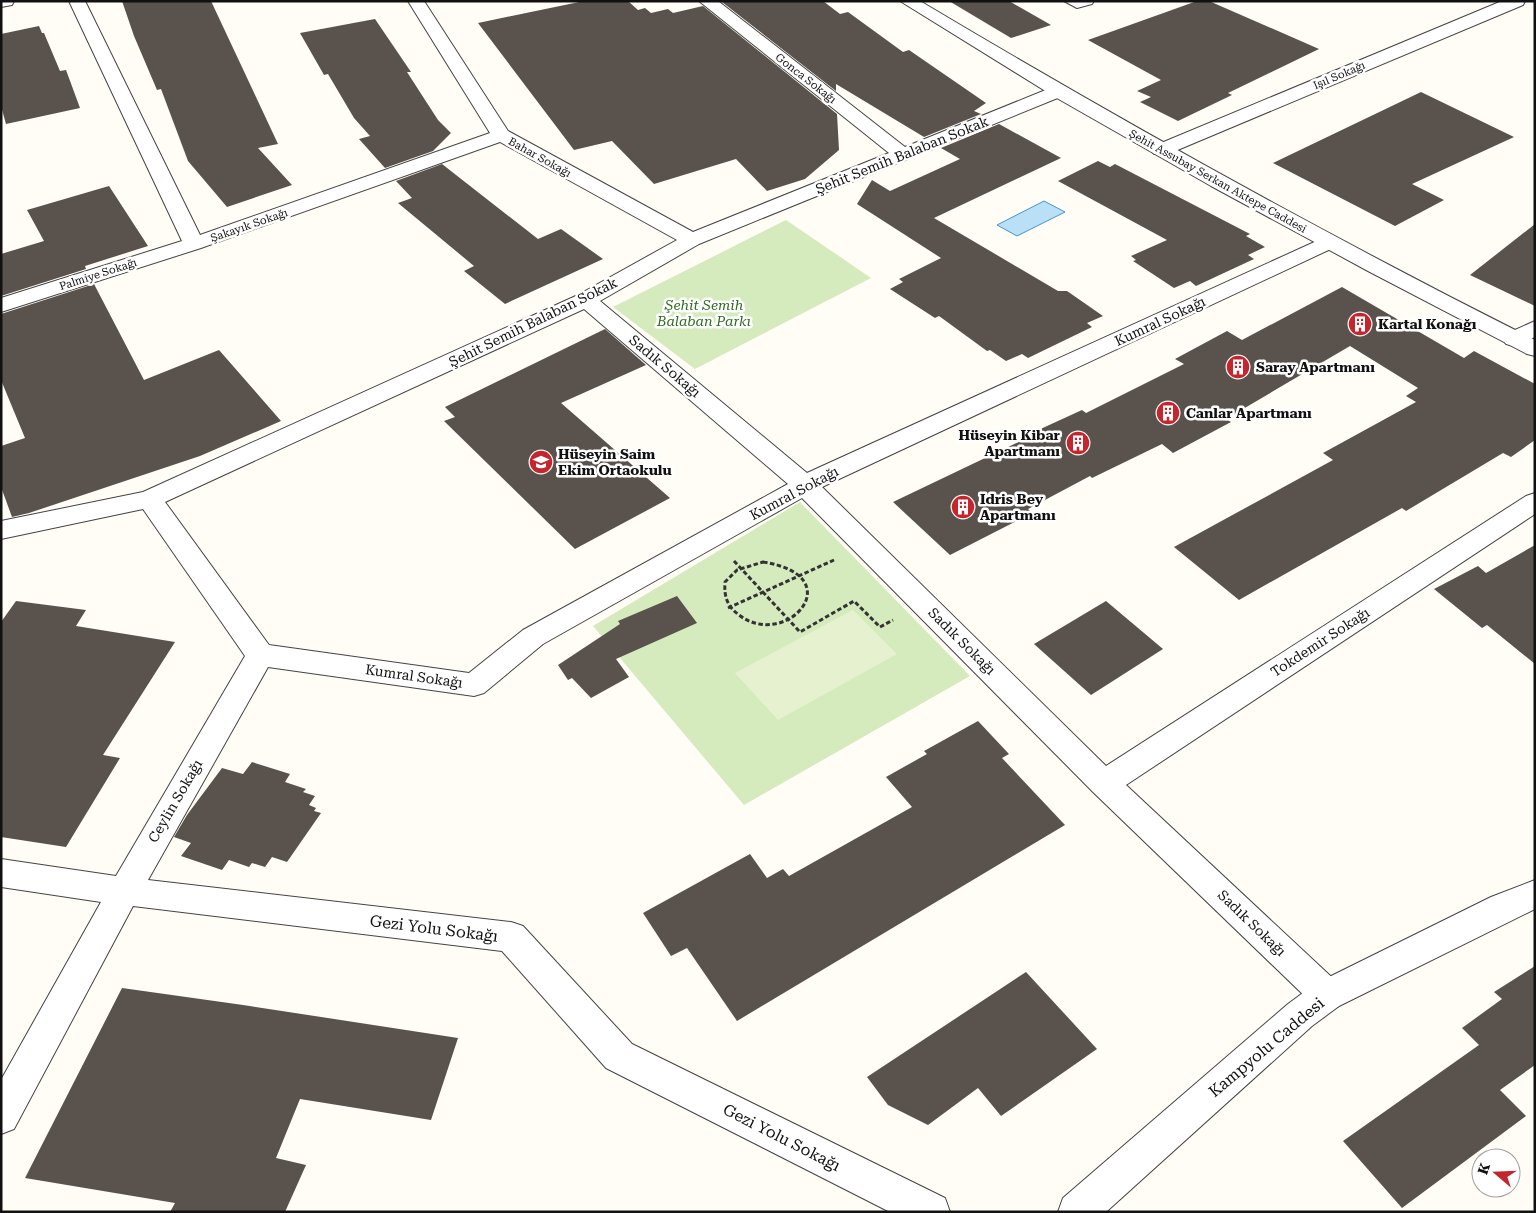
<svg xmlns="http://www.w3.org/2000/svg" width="1536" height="1213" font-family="'Roboto Serif',serif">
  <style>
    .green { fill: #d5ebbd }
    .pitch { fill: #e6f2cf }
    .water { fill: #b9e0f7; stroke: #3f96cf }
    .building { fill: #5a524d }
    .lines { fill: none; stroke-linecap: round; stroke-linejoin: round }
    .service-casing { stroke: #444; stroke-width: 2 }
    .minor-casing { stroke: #444; stroke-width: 2 }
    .tertiary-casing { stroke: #444; stroke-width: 2 }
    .path { stroke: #333; stroke-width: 3; stroke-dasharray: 4.5 2.5; stroke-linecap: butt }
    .service { fill: #fff; fill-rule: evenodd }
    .minor { fill: #fff; fill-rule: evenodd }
    .tertiary { fill: #fff; fill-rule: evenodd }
    .labels { text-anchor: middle; stroke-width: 5; stroke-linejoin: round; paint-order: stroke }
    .far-street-label { font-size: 11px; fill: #111; stroke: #fff }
    .street-label { font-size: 14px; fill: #111; stroke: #fff }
    .park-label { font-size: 14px; font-style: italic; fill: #2f6b1f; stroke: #fff }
    .poi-label { font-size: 14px; font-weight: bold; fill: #111; stroke: #fff; text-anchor: start }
    .near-street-label { font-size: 16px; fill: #111; stroke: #fff }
  </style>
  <rect width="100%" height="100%" fill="#fffdf5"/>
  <!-- green -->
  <g class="green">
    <path d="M786,220L871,278L695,369L613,307Z"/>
    <path d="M800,502L970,676L744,805L593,626Z"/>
  </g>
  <!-- pitch -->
  <path class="pitch" d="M853,610L897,654L778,720L735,673Z"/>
  <!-- water -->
  <path class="water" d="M1044,201L1065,212L1017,236L997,225Z"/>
  <!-- building -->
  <g class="building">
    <path d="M122,1H211L278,144L258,148L292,185L227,207L188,161L161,89L157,90L134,36Z"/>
    <path d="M584,1H628L638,10L645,8L651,13L668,9L673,13L703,6L837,114L839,150L805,179L767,191L736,159L654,184L612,141L574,150L478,23Z"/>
    <path d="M823,1L840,14L848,12L903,52L909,50L986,103L974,111L981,114L924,137L836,84V91L722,2Z"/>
    <path d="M949,1H1009L1051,25L1011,38Z"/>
    <path d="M1197,1H1209L1319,49L1228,93L1232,95L1178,121L1140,102L1151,97L1137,91L1161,80L1088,40Z"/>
    <path d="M375,19L411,72H407L438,120L451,133L433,151L385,168L359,139L370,136L354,118L328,74L324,75L300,33Z"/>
    <path d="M39,26L42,33H44L60,71L66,70L80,108L6,124L1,106V34Z"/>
    <path d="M1421,92L1514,137L1412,184L1444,200L1395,226L1273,163Z"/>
    <path d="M999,124L1061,158L934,218L1058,291H1067L1103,316L1087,323L1092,327L1028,358L1022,354L1006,361L990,350L987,351L939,316L935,318L890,289L903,282L899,279L941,258L857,204L872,180L890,191L960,159L941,148Z"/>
    <path d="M1098,161L1110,167L1115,164L1250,234L1246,236L1265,247L1248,255L1254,259L1196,286L1190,281L1174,288L1133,261L1136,260L1131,256L1167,240L1058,181Z"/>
    <path d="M442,164L538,239L561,229L603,259L505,304L464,271L474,266L398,203L412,198L396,181Z"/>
    <path d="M109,186L148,246L85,266L86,269L1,296V254L44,241L27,210Z"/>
    <path d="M1535,224V306L1470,275Z"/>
    <path d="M94,284L144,380L219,350L281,421L200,456L29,513L12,517L1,487V446L25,438L1,380V314Z"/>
    <path d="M1342,287L1464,358L1474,351L1535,384V440L1511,457L1503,453L1406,511L1402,508L1239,600L1174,547L1333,460L1323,453L1416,402L1406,396L1418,388L1350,346L1226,419L1231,422L1173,453L1162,444L1092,478L1090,476L1028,509L1032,513L950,555L893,502L1025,439L1023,437L1082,410L1086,413L1184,364L1175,359L1227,331L1242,340Z"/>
    <path d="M605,329L646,365L561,403L670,498L575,549L444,421L455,417L445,407Z"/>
    <path d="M1535,545V664L1487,625L1482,628L1434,589L1478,566L1486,573Z"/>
    <path d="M677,596L697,623L616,659L629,677L591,698L572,678L568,680L558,665L620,624L618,621Z"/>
    <path d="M16,601L86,610L76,626L175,642L103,755L120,758L66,847L1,837V622Z"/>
    <path d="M1106,601L1163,649L1091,695L1034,644Z"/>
    <path d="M978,721L1009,754L1002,758L1065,825L737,1021L687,948L671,956L643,913L750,854L767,878L783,869L789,876L912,807L886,777L927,754L924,751Z"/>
    <path d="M252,762L290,774L285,782L306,789L303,792L315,796L309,805L316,808L314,811L321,813L287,862L272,857L265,867L252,863L249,867L229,860L222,870L181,856L191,843L174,837L187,815L222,768L243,774Z"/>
    <path d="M1535,966V1065L1500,1090L1526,1116L1402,1208L1343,1141L1479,1045L1462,1028L1502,999L1494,992Z"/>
    <path d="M1026,972L1097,1049L1001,1116L978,1088L928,1125L888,1105L867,1077Z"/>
    <path d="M122,988L243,1005L458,1038L431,1120L300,1099L276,1158L306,1165L285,1212H170L175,1203L25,1178Z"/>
  </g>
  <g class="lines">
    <!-- service casing -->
    <g class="service-casing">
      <path id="service" d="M1064,1H1094L1092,4L1077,8Z"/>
    </g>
    <!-- minor casing -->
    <g class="minor-casing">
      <g id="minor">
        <path d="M69,1H85L200,235L490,133L408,1H424L508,131L693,232L889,153L699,1H718L905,147L1053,87H1065L1068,91L1065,95L699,244L600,301L807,473L1321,239L1328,237L1335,239L1338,243L1335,247L822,487L1106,766L1526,496L1535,493V514L1126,785L1339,984L1344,995L1339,1006L1327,1011L1315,1006L1093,792L802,498L543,644L484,693L474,696L268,667L148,880L511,922L523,926L632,1044L945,1198L950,1212H890L606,1068L502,951L133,906L14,1129L1,1134V1080L101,902L1,887V859L116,876L245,656L143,509L1,539V521L143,492L578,295L677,240L500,142L201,248L1,312V298L182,241ZM584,309L788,484L523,630L469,673L269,645L165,502Z"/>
        <path d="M1502,1H1525L1523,5L1168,154H1154L1151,150L1154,146Z"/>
        <path d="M1535,321V337L1514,346L1506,344L1503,339L1506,334Z"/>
      </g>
    </g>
    <!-- tertiary casing -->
    <g class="tertiary-casing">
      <g id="tertiary">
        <path d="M1,1H14L12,5L1,7Z"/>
        <path d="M900,1H920C1121,121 1326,235 1535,340V356L1527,354L1368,271L1211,186L1055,97Z"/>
        <path d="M1535,880V909L1339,1006L1312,1026L1106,1212H1058L1063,1198L1288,1004L1315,984L1491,897Z"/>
      </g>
    </g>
    <!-- path -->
    <g class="path">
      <path d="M734,561L800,632L854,601L880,627L893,620"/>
      <path d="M763,562C853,576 786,651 739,615C727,606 724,597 725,582L737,570Z"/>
      <path d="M728,608L834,560"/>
    </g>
    <!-- service -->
    <use href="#service" class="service"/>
    <!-- minor -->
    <use href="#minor" class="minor"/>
    <!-- tertiary -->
    <use href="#tertiary" class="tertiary"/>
  </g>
  <!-- icons -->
  <defs>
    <g id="building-disc" transform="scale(1.25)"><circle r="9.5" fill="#c4262e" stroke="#fff"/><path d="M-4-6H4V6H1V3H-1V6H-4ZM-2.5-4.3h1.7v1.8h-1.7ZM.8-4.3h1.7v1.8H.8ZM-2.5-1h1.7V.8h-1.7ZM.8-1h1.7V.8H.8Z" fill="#fff"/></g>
    <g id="school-disc" transform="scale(1.25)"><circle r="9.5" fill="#c4262e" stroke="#fff"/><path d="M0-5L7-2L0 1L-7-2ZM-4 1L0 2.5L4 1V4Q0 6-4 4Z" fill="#fff"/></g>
  </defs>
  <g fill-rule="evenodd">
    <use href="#building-disc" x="1360" y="324"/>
    <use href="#building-disc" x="1238" y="367"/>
    <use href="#building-disc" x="1168" y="413"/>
    <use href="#building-disc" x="1078" y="443"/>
    <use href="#school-disc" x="541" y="462"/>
    <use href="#building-disc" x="963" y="507"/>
  </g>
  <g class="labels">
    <!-- far-street labels -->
    <g class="far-street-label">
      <text transform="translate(1339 75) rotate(-23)" y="4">Işıl Sokağı</text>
      <text transform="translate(806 78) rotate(38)" y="4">Gonca Sokağı</text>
      <text transform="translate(540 157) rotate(29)" y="4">Bahar Sokağı</text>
      <text transform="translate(1218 181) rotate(29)" y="4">Şehit Assubay Serkan Aktepe Caddesi</text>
      <text transform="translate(249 225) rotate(-19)" y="4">Şakayık Sokağı</text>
      <text transform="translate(98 274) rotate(-18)" y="4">Palmiye Sokağı</text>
    </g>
    <!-- street labels -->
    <g class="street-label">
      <text transform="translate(902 155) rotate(-22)" y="5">Şehit Semih Balaban Sokak</text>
      <text transform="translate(1160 321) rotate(-25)" y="5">Kumral Sokağı</text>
      <text transform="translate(533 322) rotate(-26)" y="5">Şehit Semih Balaban Sokak</text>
      <text transform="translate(665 366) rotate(40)" y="5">Sadık Sokağı</text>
      <text transform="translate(794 493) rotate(-28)" y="5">Kumral Sokağı</text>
      <text transform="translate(962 641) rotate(45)" y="5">Sadık Sokağı</text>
      <text transform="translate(1320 642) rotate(-33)" y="5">Tokdemir Sokağı</text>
      <text transform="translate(414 676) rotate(8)" y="5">Kumral Sokağı</text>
      <text transform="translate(175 801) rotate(-60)" y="5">Ceylin Sokağı</text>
      <text transform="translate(1252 923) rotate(44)" y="5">Sadık Sokağı</text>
    </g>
    <!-- park labels -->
    <g class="park-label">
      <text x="704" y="310">Şehit Semih<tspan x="704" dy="16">Balaban Parkı</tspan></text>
    </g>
    <!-- poi labels -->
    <g class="poi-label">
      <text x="1378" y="329">Kartal Konağı</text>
      <text x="1256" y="372">Saray Apartmanı</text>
      <text x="1186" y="418">Canlar Apartmanı</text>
      <text x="1060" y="440" text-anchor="end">Hüseyin Kibar<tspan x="1060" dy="16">Apartmanı</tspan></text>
      <text x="558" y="459">Hüseyin Saim<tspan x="558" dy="16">Ekim Ortaokulu</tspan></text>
      <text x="980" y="504">Idris Bey<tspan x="980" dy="16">Apartmanı</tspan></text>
    </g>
    <!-- near-street labels -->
    <g class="near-street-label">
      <text transform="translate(434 928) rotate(7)" y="6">Gezi Yolu Sokağı</text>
      <text transform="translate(1266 1047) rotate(-40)" y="6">Kampyolu Caddesi</text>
      <text transform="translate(782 1137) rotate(27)" y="6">Gezi Yolu Sokağı</text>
    </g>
  </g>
  <!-- border -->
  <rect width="1536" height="1213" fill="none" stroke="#111111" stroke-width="5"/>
  <!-- north arrow -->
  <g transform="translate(1496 1173) rotate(289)"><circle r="24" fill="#ffffff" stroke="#a0a0a0"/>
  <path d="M0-4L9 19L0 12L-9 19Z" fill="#c4262e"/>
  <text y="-8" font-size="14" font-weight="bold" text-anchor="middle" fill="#111111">K</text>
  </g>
</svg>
